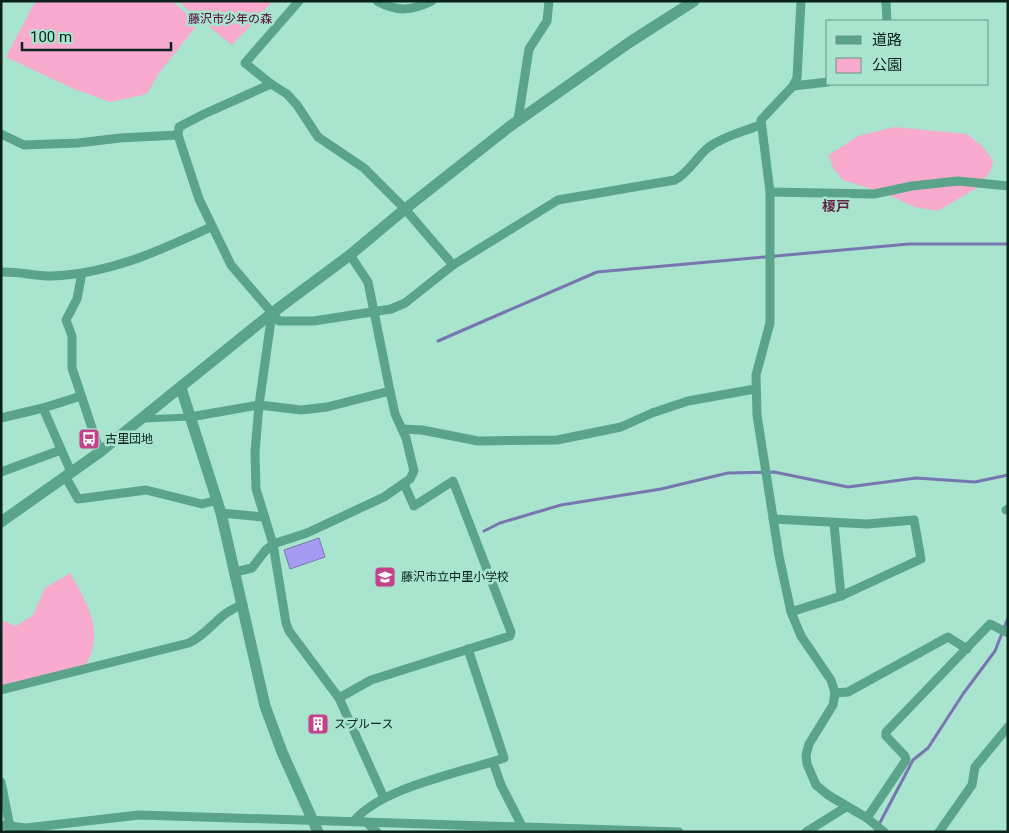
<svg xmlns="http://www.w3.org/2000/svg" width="1009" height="833" font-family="Roboto,'Noto Sans JP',sans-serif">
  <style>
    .green { fill: #f8abcf }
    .water { fill: #a79af2; stroke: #7876b1 }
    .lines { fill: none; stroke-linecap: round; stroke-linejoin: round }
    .stream { stroke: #7876b1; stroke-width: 3 }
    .pedestrian { stroke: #59a48b; stroke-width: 7 }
    .minor { stroke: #59a48b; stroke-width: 9 }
    .tertiary { stroke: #59a48b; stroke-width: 11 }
    .labels { text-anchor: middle; stroke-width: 5; stroke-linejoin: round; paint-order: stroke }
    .park-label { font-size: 12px; fill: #570037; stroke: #a8e4ce }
    .poi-label { font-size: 12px; fill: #0a221a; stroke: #a8e4ce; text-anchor: start }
    .neighbourhood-label { font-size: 14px; font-weight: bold; fill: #642547; stroke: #a8e4ce }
  </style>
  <rect width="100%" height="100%" fill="#a8e4ce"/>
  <!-- green -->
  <g class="green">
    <path d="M34,1H172L198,24L159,73L147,94L110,102L74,89L6,57L35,2Z"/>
    <path d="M177,1H273L232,45Z"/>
    <path d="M894,127L967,134L983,147L993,161L991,170L978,187L938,211L914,207L887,194L843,180L833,168L829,155L858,136Z"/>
    <path d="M70,573C89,607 107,634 82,671L8,687L1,685V620L16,626L33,615L45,588Z"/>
  </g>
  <!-- water -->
  <path class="water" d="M319,538L325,557L290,569L284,550Z"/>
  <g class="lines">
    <!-- stream -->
    <g class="stream">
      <path d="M438,341L597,272L909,244H1008"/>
      <path d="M484,531L500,523L561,505L661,489L728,473L774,472L848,487L916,478L975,482L1008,475"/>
      <path d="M875,832L913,760L928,748L963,694L995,651L1008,618"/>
    </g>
    <!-- pedestrian -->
    <path class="pedestrian" d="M143,419L190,417"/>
    <!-- minor -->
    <g class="minor">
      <path d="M299,1L245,63L271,84L204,114L179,127L178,135L199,199L231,265L279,321H314L391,309L405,303L453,265L558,200L675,180C690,172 696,157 709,147C724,136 743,132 760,125"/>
      <path d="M377,1C397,12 411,11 432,1"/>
      <path d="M801,1L797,78L793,86L761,120L770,192V323L756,375L757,415L779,556L791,612L801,636L831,680L835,693L833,705L809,744L806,755L807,764L816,785L828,795L867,818L884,832"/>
      <path d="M886,1L887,21"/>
      <path d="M271,84L287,94L297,105L318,137L364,168L405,209L453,265"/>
      <path d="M793,86L828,82"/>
      <path d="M518,120L529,49L547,21L549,1"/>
      <path d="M1,134L24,145L78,143L120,138L178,135"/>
      <path d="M770,192L874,194L912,186L958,181L1008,186"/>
      <path d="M1,272C18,271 34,276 51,276C109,274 159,251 211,227"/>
      <path d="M82,273L77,299L66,320L72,336V368L100,452"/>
      <path d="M272,313L259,405L255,452L256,489L273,544L286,623L289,631L339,698L384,798"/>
      <path d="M43,408L71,472"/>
      <path d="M190,417L259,405L301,410L327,407L390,391"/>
      <path d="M1,418L43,408L81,396"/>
      <path d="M402,429L422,430L478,441L557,440L621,427L652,413L688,401L755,389"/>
      <path d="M1,472L61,450"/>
      <path d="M65,476L78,499L146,490L202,504L217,500"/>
      <path d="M1006,510L1008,509"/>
      <path d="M221,513L263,517"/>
      <path d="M773,519L867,524L914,520L921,559L841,596L791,612"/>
      <path d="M834,524L841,596"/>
      <path d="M235,572L252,568L265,551L273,544L307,533L384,497L410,479L414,471L406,438L395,414L390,391L368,282L350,255"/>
      <path d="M1,690L189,643C210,633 220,611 243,605"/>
      <path d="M835,693L848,692L948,637L967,649"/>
      <path d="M339,698L371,680L510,636L511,632L453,481L414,506L404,484"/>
      <path d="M493,762L501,785L522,826"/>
      <path d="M1,782L11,832"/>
      <path d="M867,818L906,760L905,756L886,736V732L990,624L1008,633"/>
      <path d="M354,821C382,787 461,773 504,758L468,649"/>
      <path d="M366,822L377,832"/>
      <path d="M1,825L26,828L139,815L679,832"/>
      <path d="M806,832L846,807"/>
      <path d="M939,832L972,785L975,767L1008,727"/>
    </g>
    <!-- tertiary -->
    <g class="tertiary">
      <path d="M181,388L221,513L265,706L282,752L318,832"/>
      <path d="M1,522L100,452L272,313L350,255L405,209L509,127L630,42L694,1"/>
    </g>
  </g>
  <!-- icons -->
  <defs>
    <g id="bus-square" transform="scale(1.125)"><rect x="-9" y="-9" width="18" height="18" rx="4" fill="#c4428a" stroke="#a8e4ce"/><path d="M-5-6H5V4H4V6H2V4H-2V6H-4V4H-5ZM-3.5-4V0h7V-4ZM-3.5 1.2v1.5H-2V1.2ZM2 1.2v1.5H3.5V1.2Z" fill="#fff"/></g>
    <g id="school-square" transform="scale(1.125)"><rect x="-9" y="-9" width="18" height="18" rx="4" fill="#c4428a" stroke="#a8e4ce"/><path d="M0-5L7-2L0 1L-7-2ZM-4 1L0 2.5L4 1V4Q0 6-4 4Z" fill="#fff"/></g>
    <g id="building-square" transform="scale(1.125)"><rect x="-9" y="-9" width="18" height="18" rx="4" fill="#c4428a" stroke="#a8e4ce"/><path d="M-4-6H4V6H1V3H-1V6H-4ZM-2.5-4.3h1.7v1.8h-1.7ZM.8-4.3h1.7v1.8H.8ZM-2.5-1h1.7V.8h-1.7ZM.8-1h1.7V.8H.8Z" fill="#fff"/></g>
  </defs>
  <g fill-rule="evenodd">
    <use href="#bus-square" x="89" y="439"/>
    <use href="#school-square" x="385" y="577"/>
    <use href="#building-square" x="318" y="724"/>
  </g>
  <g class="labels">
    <!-- park labels -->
    <g class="park-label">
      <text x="230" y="23">藤沢市少年の森</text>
    </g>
    <!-- poi labels -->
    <g class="poi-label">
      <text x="105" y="443">古里団地</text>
      <text x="401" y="581">藤沢市立中里小学校</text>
      <text x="334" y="728">スプルース</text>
    </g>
    <!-- neighbourhood labels -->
    <g class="neighbourhood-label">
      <text x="836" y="211">榎戸</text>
    </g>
  </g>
  <!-- border -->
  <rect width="1009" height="833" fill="none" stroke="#0a221a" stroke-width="5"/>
  <!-- legend -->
  <rect x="826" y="20" width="162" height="65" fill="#a8e4ce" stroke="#699686"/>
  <rect x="836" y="36" width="25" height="8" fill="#59a48b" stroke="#699686"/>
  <text x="872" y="45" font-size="15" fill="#0a221a">道路</text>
  <rect x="836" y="58" width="25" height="15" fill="#f8abcf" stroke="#699686"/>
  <text x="872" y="70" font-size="15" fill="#0a221a">公園</text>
  <!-- scale -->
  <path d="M22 42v8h149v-8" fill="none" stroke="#0a221a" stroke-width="2.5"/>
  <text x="30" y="42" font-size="15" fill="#0a221a" stroke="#a8e4ce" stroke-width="4" paint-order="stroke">100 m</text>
</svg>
